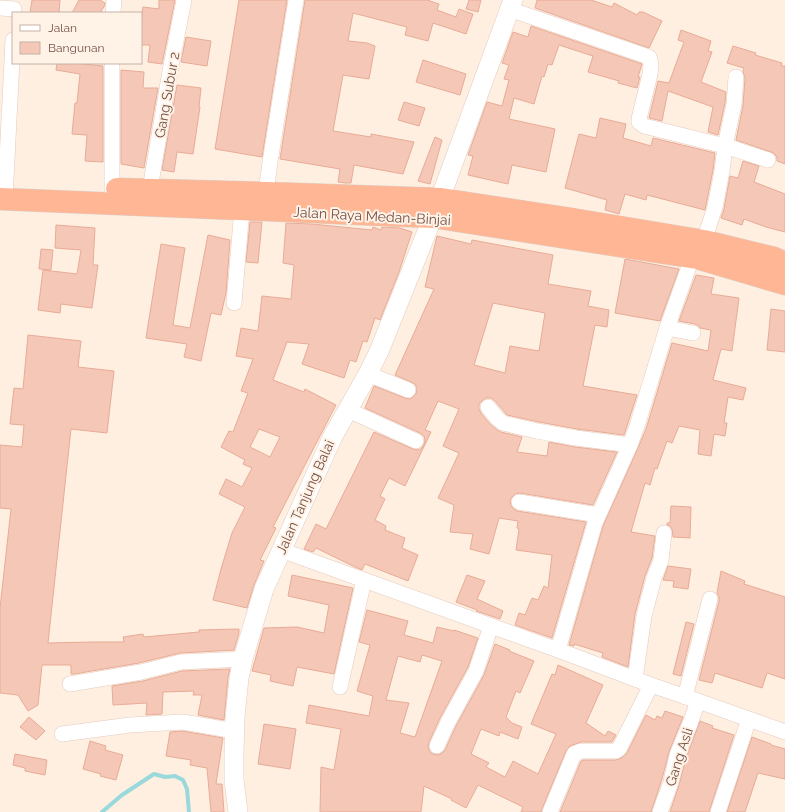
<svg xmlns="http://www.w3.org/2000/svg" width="785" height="812" font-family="Raleway,sans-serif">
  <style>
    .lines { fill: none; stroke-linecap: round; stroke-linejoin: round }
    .stream { stroke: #99d9db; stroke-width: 4 }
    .building { fill: #f5c7b6; stroke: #e9ab96; fill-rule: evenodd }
    .minor-casing { stroke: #e4cbbf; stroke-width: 16 }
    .tertiary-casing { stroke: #e4cbbf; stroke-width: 20 }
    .trunk-casing { stroke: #dbd2cf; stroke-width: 23 }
    .minor { stroke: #fff; stroke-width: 15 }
    .tertiary { stroke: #fff; stroke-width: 19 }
    .trunk { stroke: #feb694; stroke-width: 22 }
    .labels { text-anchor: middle; stroke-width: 4; stroke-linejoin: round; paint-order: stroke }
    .street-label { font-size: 14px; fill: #765146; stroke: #fff3e8 }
  </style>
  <rect width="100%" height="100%" fill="#feefe1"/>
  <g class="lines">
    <!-- stream -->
    <path class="stream" d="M102,812L122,795L154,774L165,777L175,776L183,780L187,789L189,812"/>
  </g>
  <!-- building -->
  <g class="building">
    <path d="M32,0H60L59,13H30Z"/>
    <path d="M79,0H100L105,3V5L100,13H72Z"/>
    <path d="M159,0H175L162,64L148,62L150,45H141V21L143,7L159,9Z"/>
    <path d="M239,0H287L262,157L215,149Z"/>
    <path d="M305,0H427L439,4L437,10L456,17L459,9L473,14L466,34L433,23L428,41L405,35L407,27L353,13L348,41L367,43L375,46L369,79L343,75L333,131L371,137V134L414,142L403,174L354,165L351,183H345L338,182L340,169L280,159Z"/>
    <path d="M469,0H481L478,12L466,9Z"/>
    <path d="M537,0H591L612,7L614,3L637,15L639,12H643L662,21L649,48L535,8Z"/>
    <path d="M531,26L642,64L638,77H640L637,88L618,83L619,81L588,72L593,56L559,45L552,65L548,64L544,77L542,76L534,104L514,98L509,119L555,129L546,172L512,165L508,184L468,175L473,156L468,155L487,102L502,106L509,80L504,79L509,65L502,63L513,32L528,37Z"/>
    <path d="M681,30L711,41L708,51L712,52L701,82L726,92L725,103L718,135L708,132L713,107L668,91L662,121L649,118L658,81L669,83L684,42L678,40Z"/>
    <path d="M186,37L211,41L207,66L181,62Z"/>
    <path d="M733,46L756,53L755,55L782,63L781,66H785V164L777,161V158L775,154L771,152L736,140L743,106L745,78L743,72L744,68L727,63Z"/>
    <path d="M423,60L466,74L460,95L416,82Z"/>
    <path d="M57,63H74L103,66V162L85,161L87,135L72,134L75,103H77L80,74L56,70Z"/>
    <path d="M121,70L144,72L143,88H158L144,168L121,164Z"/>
    <path d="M177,85L201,88L199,107H200L193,154L177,152L174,172L162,170Z"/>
    <path d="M404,102L425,108L419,126L398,120Z"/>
    <path d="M600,118L626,124L623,138L651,146L653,138L715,153L713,170L705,210L647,195L646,200L625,194L619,214L605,210L607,200L565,188L579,134L596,138Z"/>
    <path d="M435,137L442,140L430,184L418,181Z"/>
    <path d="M743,161L759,166L754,182L785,194V232L766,227L744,219L742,225L721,218L724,209L730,176L738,178Z"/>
    <path d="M250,222H262L258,263L246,262Z"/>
    <path d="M286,223L312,224L372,230L373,227L381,230L382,227L400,228L412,232L399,272L380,320L375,318L367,342L363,341L356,362L350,360L344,378L302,364L309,344L287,342L273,380L304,392L305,389L336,405L273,527L276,528L260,560L264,561L254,585L247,608L213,600L221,569L232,533L245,507L219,494L226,479L242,487L252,468L243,464L245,460L221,447L229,431L233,432L248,393L241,391L253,359L236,356L241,328L258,331L262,296L291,299L294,265L283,263ZM259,429L280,437L270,457L250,447Z"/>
    <path d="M56,225L95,228L93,265H98L92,308L61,304L60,313L38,310L43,270L77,274L81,250L55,248Z"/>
    <path d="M208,235L230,240L226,293L221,315L211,313L201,361L184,357L187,344L146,338L161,244L185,248L173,325L190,328Z"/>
    <path d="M437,236L471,244L472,240L553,255L548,284L591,291L588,306L609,310L607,327L595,325L583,386L637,395L624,435L577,429L539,422L507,415L495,401L491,398H486L483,400L479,404V409L481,413L490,424L497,430L501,432L522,437L517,452L547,456L549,442L575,447L617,452L593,505L520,493L515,494L512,497L510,500L511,506L514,509L517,511L586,522L552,638L515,625L519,613L525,615L532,598L538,600L544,586L548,588L552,555L516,550L519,529L517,528L518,521L499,518L489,554L470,549L473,534L450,532L454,505L438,498L459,453L443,446L459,409L438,401L425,430L431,432L405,486L389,478L380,496L385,499L375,520L386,526L385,530L405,538L402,548L418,555L408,581L365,564L362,570L355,567L316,548L313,552L304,549L316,524L326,529L374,432L413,449L417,450L421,449L424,444L425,440L424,436L420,433L365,408L374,386L405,398L410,399L413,397L416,394L417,388L415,384L411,382L395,375L434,289L425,287ZM493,303L545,313L539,351L510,346L505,373L474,365Z"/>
    <path d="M41,249L53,250L51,270L39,269Z"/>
    <path d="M625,259L679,269L660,321L615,313Z"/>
    <path d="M696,275L714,278L711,294L739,298L732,351L721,349L713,380L746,388L743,400L728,397L724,423H727L725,436L714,434L711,456L698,454L700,430L679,426L672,443L667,441L657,469L655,468L650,485L645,483L631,532L655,536L652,558L645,576L635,614L628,667L602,657L603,653L574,644V646L569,645L603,526L638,448L646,429L672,343L708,351L711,330L700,328L699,326L695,324L679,321Z"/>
    <path d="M771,309L785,311V352L767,350Z"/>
    <path d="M28,335L81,341L78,367L114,371L107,433L71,429L48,643L91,642H124L123,637L143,634L144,637L199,632V630L239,629V633L234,650L180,653L139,663L74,674H71V665H42L38,705L28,711L18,695L0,693V608L11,509L0,508V445L22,447L24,425L10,424L14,388L23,389Z"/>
    <path d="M671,506L691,507L690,538L673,537L672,529L670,526L667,525V523H670Z"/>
    <path d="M668,566L691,569L688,589L673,587L674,581L663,580Z"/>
    <path d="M721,571L745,581L744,584L785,597V679L767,673L762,688L715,673L712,683L699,680L719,601V597L717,593Z"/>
    <path d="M292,575L353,588L334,674L297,667L293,686L270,681L271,675L252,671L264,628L297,627L324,633L329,605L288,596Z"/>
    <path d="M467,575L485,581L477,599L503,611L500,619L476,611L477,610L456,602Z"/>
    <path d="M367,610L408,621L404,635L433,643L437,627L454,631V630L478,638L468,667L440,718L429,742L428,747L430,752L433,754L438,755L442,753L445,750L456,726L484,675L495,644L510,650L509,651L534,661L520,693L516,691L506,717L512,723L522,727L518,739L500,732L499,736L481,729L471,754L489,763L486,767L505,777L513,761L538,774L556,734L531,724L552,674L555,675L558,665L603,685L586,723L605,736L608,731L616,735L612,742H581L570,746L566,751L542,809L541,812H521L523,807L478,785L466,808L451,800L452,799L424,786L421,812H320L321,767L334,770L341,729L306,723L309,705L369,716L373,696L357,691L370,645L359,642ZM422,655L442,661L415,737L400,733L409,703L386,700L398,656L420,662Z"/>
    <path d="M686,622L694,624L681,676L673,674Z"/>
    <path d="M230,669L228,677L224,720L198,715L202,695H193L194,691L163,692L162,714L146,715L147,703L113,705L112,686L143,681L182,671Z"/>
    <path d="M665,711L683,717L669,752L662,779L651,812H560L581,761L583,760H616L621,758L627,753L646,715L655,720L657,716L662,718Z"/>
    <path d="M29,717L45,731L36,740L20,727Z"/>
    <path d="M700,721L713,726L712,728L734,735L709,812H670L679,785L686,758Z"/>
    <path d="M264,724L296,729L290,769L258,764Z"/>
    <path d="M182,731L223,738L216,784H222L224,812H211L207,768L190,765L191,760L166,756L170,732Z"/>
    <path d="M752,737L771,744V745L785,749V779L758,773L745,812H727Z"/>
    <path d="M90,741L106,746L105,750L123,755L116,780L100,776L101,774L83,769Z"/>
    <path d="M15,754L47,760L45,775L25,771V768L13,765Z"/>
  </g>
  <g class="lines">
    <!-- minor casing -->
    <g class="minor-casing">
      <g id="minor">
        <path d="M0,8L14,9"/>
        <path d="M509,9L649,57L651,64L650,74L639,119V122L644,126L725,146L768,160"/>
        <path d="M113,13L114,0"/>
        <path d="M112,189V63"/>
        <path d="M150,189L170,71L184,0"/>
        <path d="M266,193L270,162L296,0"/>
        <path d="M5,199L13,40"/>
        <path d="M701,250L715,207L722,171L725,146L734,104L736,77"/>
        <path d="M234,303L242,209"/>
        <path d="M667,328L693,333"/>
        <path d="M368,374L408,390"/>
        <path d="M488,407L497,418L503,423L537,431L576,438L630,445L595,523L558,650"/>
        <path d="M348,410L416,441"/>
        <path d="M630,445L637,426L667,328L692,258"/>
        <path d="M519,502L598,515"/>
        <path d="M281,550L558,650L651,685L698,701L785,732"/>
        <path d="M635,679L644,616L654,578L661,560L664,533"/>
        <path d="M70,684L141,672L181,662L243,659"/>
        <path d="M340,687L364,580"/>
        <path d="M685,697L710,599"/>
        <path d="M62,734L130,725L183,722L235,731"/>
        <path d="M437,746L448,722L476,671L491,626"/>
        <path d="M550,812L574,754L581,751H616L619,749L651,685"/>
        <path d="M660,812L671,782L677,755L690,724L698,701"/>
        <path d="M718,812L749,719"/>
      </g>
    </g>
    <!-- tertiary casing -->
    <g class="tertiary-casing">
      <path id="tertiary" d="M238,812L234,780V752L235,717L239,678L243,659L264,589L333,436L368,374L380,349L440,199L513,0"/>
    </g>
    <!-- trunk casing -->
    <g class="trunk-casing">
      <g id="trunk">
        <path d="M117,189L266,193L440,199L565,218L704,241L774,258L785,263"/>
        <path d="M0,199L433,217L697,258L785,284"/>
      </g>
    </g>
    <!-- minor -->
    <use href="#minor" class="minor"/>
    <!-- tertiary -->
    <use href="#tertiary" class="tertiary"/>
    <!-- trunk -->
    <use href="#trunk" class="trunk"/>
  </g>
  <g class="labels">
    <!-- street labels -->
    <g class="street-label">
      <text transform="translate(167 95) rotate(-80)" y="5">Gang Subur 2</text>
      <text transform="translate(372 216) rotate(3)" y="5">Jalan Raya Medan-Binjai</text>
      <text transform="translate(305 497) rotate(-66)" y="5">Jalan Tanjung Balai</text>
      <text transform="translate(679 757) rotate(-72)" y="5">Gang Asli</text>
    </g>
  </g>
  <!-- legend -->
  <rect x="12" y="12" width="130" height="52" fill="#fff3e8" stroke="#c8b2a7"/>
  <rect x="20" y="25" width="20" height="6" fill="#ffffff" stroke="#c8b2a7"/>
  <text x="48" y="32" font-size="12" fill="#765146">Jalan</text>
  <rect x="20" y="42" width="20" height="12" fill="#f5c7b6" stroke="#c8b2a7"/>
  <text x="48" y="52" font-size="12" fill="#765146">Bangunan</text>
</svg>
